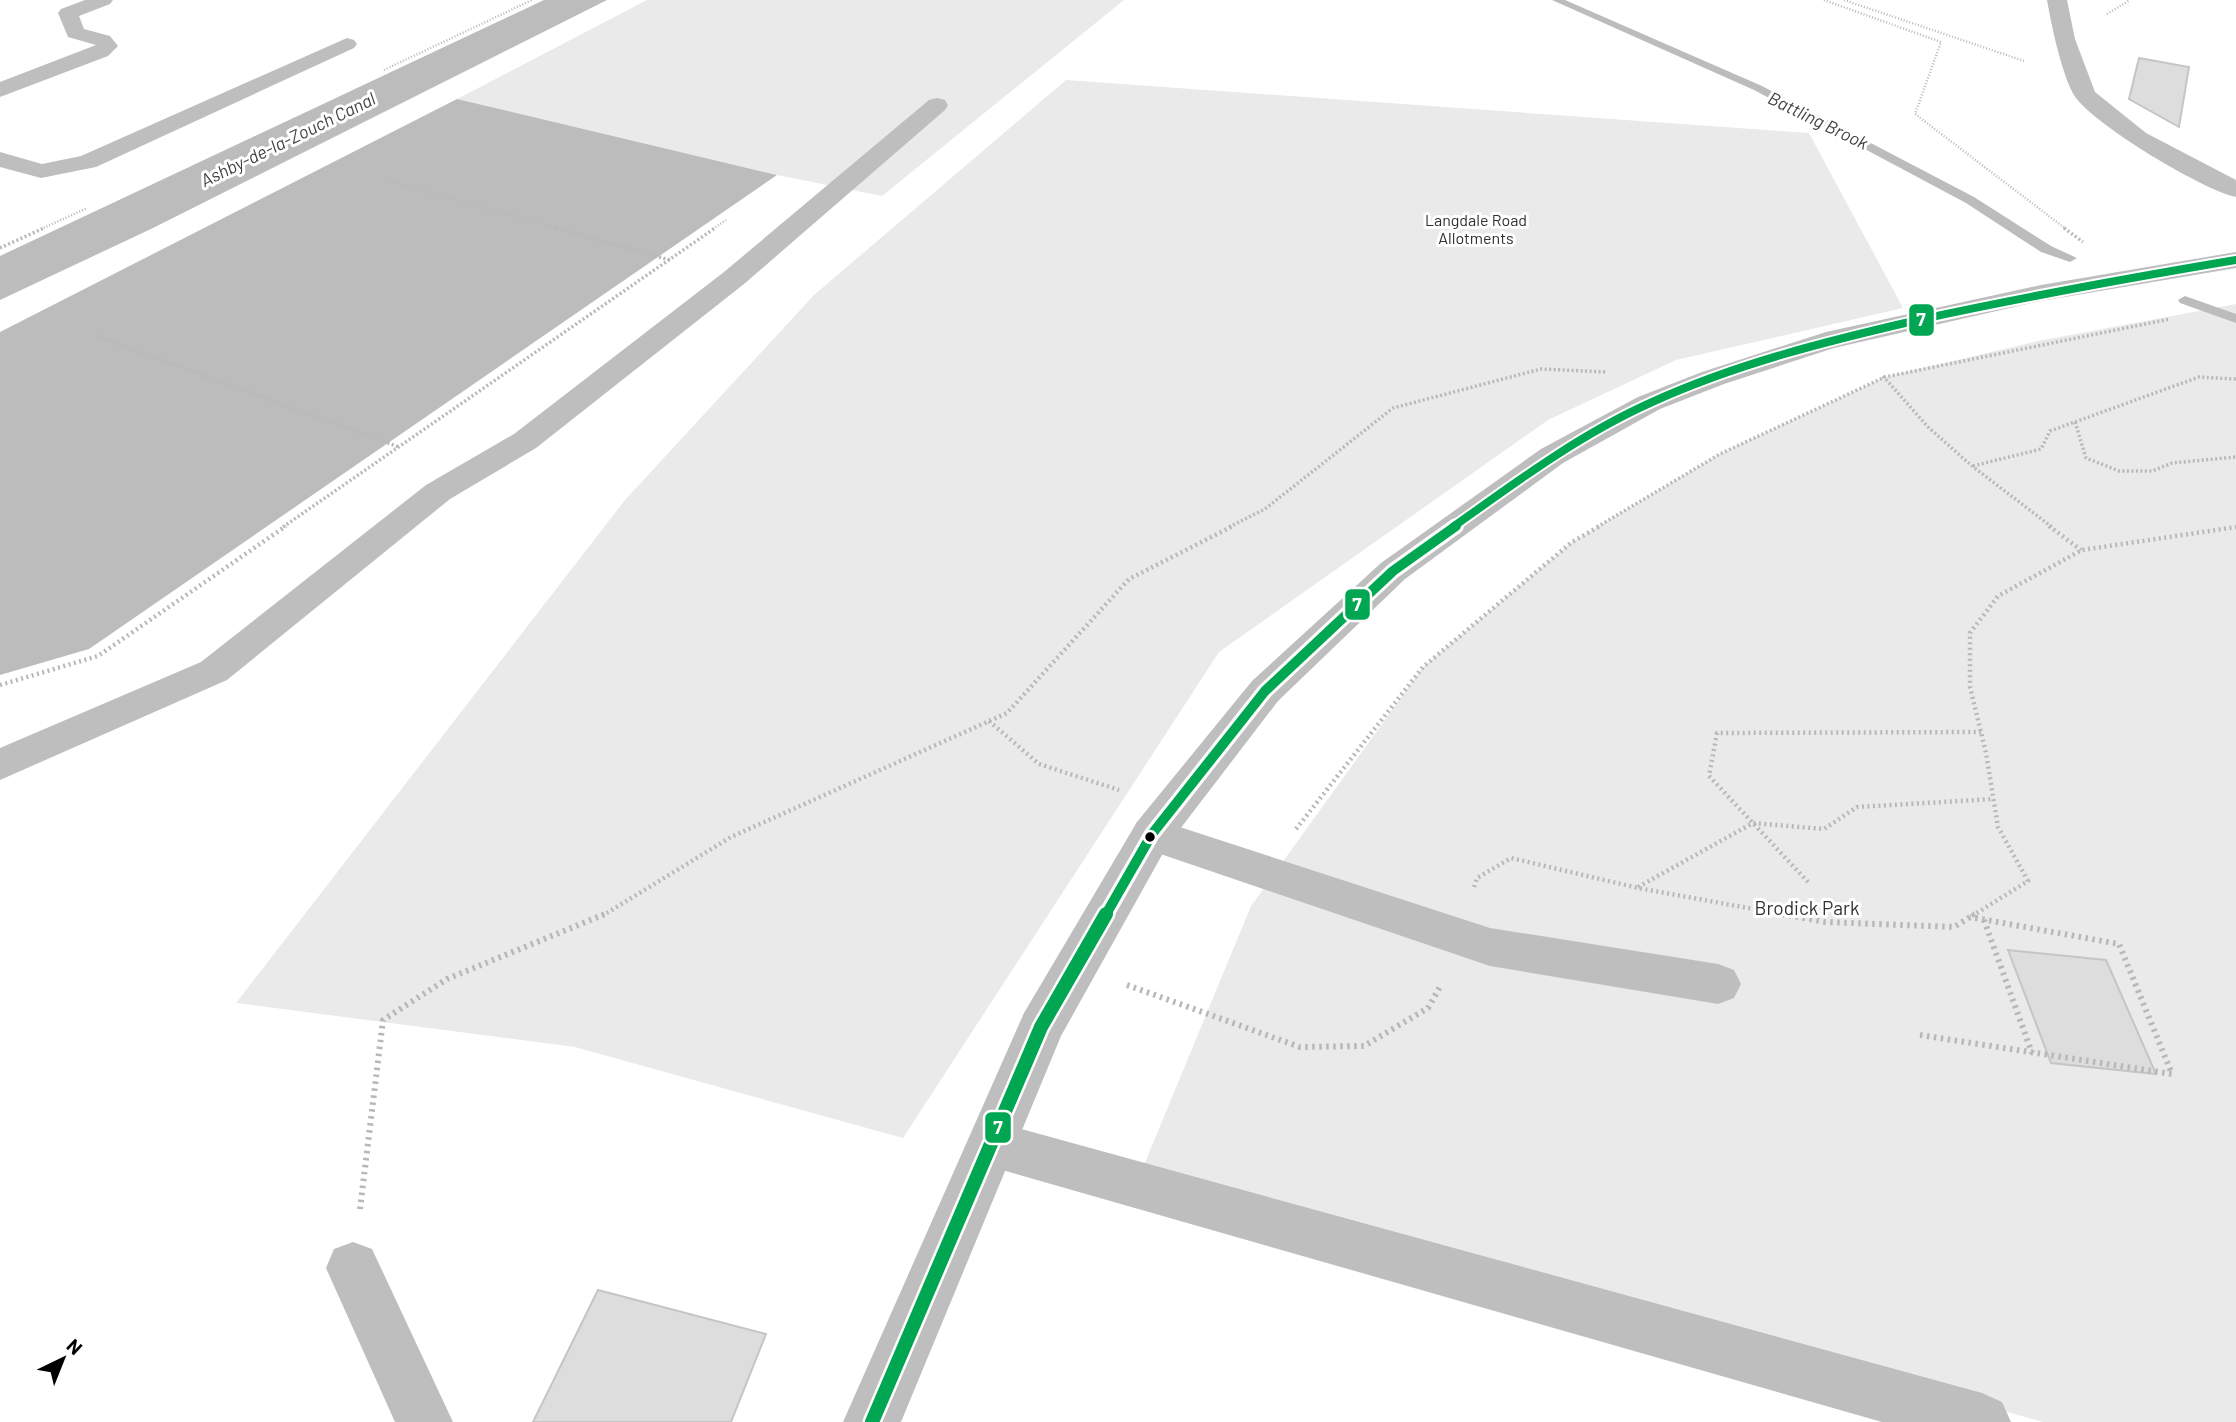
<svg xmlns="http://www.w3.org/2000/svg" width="2236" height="1422" font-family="Barlow,sans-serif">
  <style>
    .green { fill: #eaeaea }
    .water { fill: #bcbcbc }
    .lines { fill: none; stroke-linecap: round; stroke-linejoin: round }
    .stream { fill: #bcbcbc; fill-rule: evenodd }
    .building { fill: #ddd; stroke: #c5c5c5; stroke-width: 2 }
    .path-far3 { stroke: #b8b8b8; stroke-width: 2.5; stroke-dasharray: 1 2; stroke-linecap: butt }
    .path-far2 { stroke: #b8b8b8; stroke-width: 3.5; stroke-dasharray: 2 2.5; stroke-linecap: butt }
    .path-far1 { stroke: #b8b8b8; stroke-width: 4.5; stroke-dasharray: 2 3.5; stroke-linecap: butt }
    .path { stroke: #b8b8b8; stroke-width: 6; stroke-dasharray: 2.5 4.5; stroke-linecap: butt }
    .service { fill: #bebebe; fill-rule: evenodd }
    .minor { fill: #bebebe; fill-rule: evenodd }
    .bus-1-far2-casing { stroke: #fff; stroke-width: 12 }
    .bus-1-far1-casing { stroke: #fff; stroke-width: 16 }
    .bus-1-casing { stroke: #fff; stroke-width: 19 }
    .bus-1-far2 { stroke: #00a651; stroke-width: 8 }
    .bus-1-far1 { stroke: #00a651; stroke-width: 10 }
    .bus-1 { stroke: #00a651; stroke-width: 14 }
    .bus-dot { fill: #000; stroke: #fff; stroke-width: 2.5 }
    .labels { text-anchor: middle; stroke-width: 6; stroke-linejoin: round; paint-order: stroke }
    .far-park-label { font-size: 16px; fill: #303030; stroke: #fff }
    .far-water-label { font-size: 18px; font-style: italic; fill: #414141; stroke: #fff }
    .park-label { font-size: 19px; fill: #303030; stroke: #fff }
    .line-badge { stroke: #fff; stroke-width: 2.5 }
    .badge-label { font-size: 19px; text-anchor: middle; font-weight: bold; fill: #fff }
  </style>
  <rect width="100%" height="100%" fill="#fff"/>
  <!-- green -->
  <g class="green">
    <path d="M647,0H1124L882,196L777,175L457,99Z"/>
    <path d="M1066,80L1809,133L1903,308L1676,360L1548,420L1219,652L903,1138L575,1047L236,1003L625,500L814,295Z"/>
    <path d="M2236,304V1422H2043L1144,1165L1251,906L1423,667L1572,542L1720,454L1885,377L2038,341Z"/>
  </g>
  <!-- water -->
  <g class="water">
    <path d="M544,0H607L153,228L0,300V256Z"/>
    <path d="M457,99L777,175L89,649L0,675V332Z"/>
  </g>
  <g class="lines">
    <!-- stream -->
    <g class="stream">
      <path d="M1552,0H1565L1762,86L1974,197L2051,246L2077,258L2070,262L2041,252L1966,203L1754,90Z"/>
      <path d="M2185,296L2236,314V323L2180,303L2178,300Z"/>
    </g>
  </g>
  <!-- building -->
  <g class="building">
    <path d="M2139,58L2189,67L2179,127L2129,99Z"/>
    <path d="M2008,950L2106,960L2156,1074L2051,1063Z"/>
    <path d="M598,1290L766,1334L731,1422H533Z"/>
  </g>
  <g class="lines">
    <!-- path-far3 -->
    <g class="path-far3">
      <path d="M1824,0L1941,42L1915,114L2066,229"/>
      <path d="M1844,0L2024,61"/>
      <path d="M2107,14L2130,0"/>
      <path d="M384,70L532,0"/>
      <path d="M389,181L561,229"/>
      <path d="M41,229L87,208"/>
      <path d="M713,229L726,220"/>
    </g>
    <!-- path-far2 -->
    <g class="path-far2">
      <path d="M555,228L670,260"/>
      <path d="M2064,228L2083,242"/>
      <path d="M0,248L44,228"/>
      <path d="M96,336L399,447"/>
      <path d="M1883,376L1928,427L1972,466L2052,527"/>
      <path d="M2075,422L2086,458L2119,471H2152L2172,463L2236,457"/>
      <path d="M1973,466L2041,449L2050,431L2199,377L2236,379"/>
      <path d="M283,527L715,228"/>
      <path d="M1229,527L1265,509L1393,408L1541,369L1607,372"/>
      <path d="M1597,527L1720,454L1885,377L2170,319"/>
    </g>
    <!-- path-far1 -->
    <g class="path-far1">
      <path d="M2049,526L2081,550"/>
      <path d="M0,685L98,656L286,526"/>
      <path d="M989,721L1039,764L1119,790"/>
      <path d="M1296,829L1423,667L1572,542L1600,526"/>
      <path d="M1808,882L1709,776L1717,733L1981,732"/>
      <path d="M1474,887L1477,878L1511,858L1638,888L1792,916"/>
      <path d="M1638,887L1753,823L1824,829L1857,807L1993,799"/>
      <path d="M602,916L731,837L1007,713L1129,579L1233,526"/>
      <path d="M1972,916L2028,881L1998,827L1986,753L1970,687V633L1998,596L2082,550L2236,527"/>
    </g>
    <!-- path -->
    <g class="path">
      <path d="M1782,914L1825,922L1954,927L1975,914"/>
      <path d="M1984,920L2032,1053"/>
      <path d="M1127,985L1300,1047L1364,1046L1428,1008L1441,985"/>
      <path d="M1920,1035L2172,1074L2119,944L1970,917"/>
      <path d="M360,1209L383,1020L447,979L605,914"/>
    </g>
    <!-- service -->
    <g class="service">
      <path d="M85,0H113L110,4L79,16L84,29L110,36L118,46L108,56L0,97V82L96,45L68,37L58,13L61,9Z"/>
      <path d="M347,38L354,40L357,44L354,48L96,167L41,178L0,167V152L42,164L81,156Z"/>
      <path d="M937,98L945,100L948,105L945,110L744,284L536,448L450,499L227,680L0,780V748L201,662L426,485L514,434L724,272L929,100Z"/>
      <path d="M1152,818L1490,928L1718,964L1734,970L1741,984L1734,998L1718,1004L1490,966L1137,846L1131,834L1137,822Z"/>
      <path d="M992,1121L1982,1393L2002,1402L2011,1422H1882L992,1167L974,1160L967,1144L974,1128Z"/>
      <path d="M353,1242L372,1249L453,1422H395L326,1268L334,1249Z"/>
    </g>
    <!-- minor -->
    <g class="minor">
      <path d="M2047,0H2067L2075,39L2095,92L2146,133L2236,180V197C2201,189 2098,127 2076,98C2063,81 2051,23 2047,0Z"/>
      <path d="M2236,252V268L2041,301L1834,348L1724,384L1660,409L1563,463L1405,579L1278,701L1167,846L1061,1036L901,1422H843L1024,1013L1137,822L1252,681L1381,563L1541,449L1638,397L1702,372L1826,332L2041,285Z"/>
    </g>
    <!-- bus-1-far2 casing -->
    <g class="bus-1-far2-casing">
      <path id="bus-1-far2" d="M1453,527C1516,482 1579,435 1650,403C1735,364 1827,341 1918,320C2024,297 2129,278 2236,260"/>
    </g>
    <!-- bus-1-far1 casing -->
    <g class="bus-1-far1-casing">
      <path id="bus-1-far1" d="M1105,916L1152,834L1265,691L1393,571L1456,526"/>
    </g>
    <!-- bus-1 casing -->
    <g class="bus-1-casing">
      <path id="bus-1" d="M872,1422L1041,1027L1106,914"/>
    </g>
    <!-- bus-1-far2 -->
    <use href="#bus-1-far2" class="bus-1-far2"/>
    <!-- bus-1-far1 -->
    <use href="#bus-1-far1" class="bus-1-far1"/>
    <!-- bus-1 -->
    <use href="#bus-1" class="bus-1"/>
  </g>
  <!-- markers -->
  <circle class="bus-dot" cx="1150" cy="837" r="6"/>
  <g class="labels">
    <!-- far-park labels -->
    <g class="far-park-label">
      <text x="1476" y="226">Langdale Road<tspan x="1476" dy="18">Allotments</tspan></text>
    </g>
    <!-- far-water labels -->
    <g class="far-water-label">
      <text transform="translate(1818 121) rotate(26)" y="6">Battling Brook</text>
      <text transform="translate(288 140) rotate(-26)" y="6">Ashby-de-la-Zouch Canal</text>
    </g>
    <!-- park labels -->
    <g class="park-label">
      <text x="1807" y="915">Brodick Park</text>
    </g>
  </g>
  <g class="line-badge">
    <rect x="1908" y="303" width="27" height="34" rx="7" fill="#00a651"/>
    <rect x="1344" y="588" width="27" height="33" rx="7" fill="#00a651"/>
    <rect x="984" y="1111" width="28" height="33" rx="7" fill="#00a651"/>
  </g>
  <g class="badge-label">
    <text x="1921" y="326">7</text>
    <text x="1357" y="611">7</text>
    <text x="998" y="1134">7</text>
  </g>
  <!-- north arrow -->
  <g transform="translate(63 1359) rotate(43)" stroke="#ffffff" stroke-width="5" paint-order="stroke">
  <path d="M0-5L12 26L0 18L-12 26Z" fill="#000000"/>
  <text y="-10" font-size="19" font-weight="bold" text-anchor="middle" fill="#000000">N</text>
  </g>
</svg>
